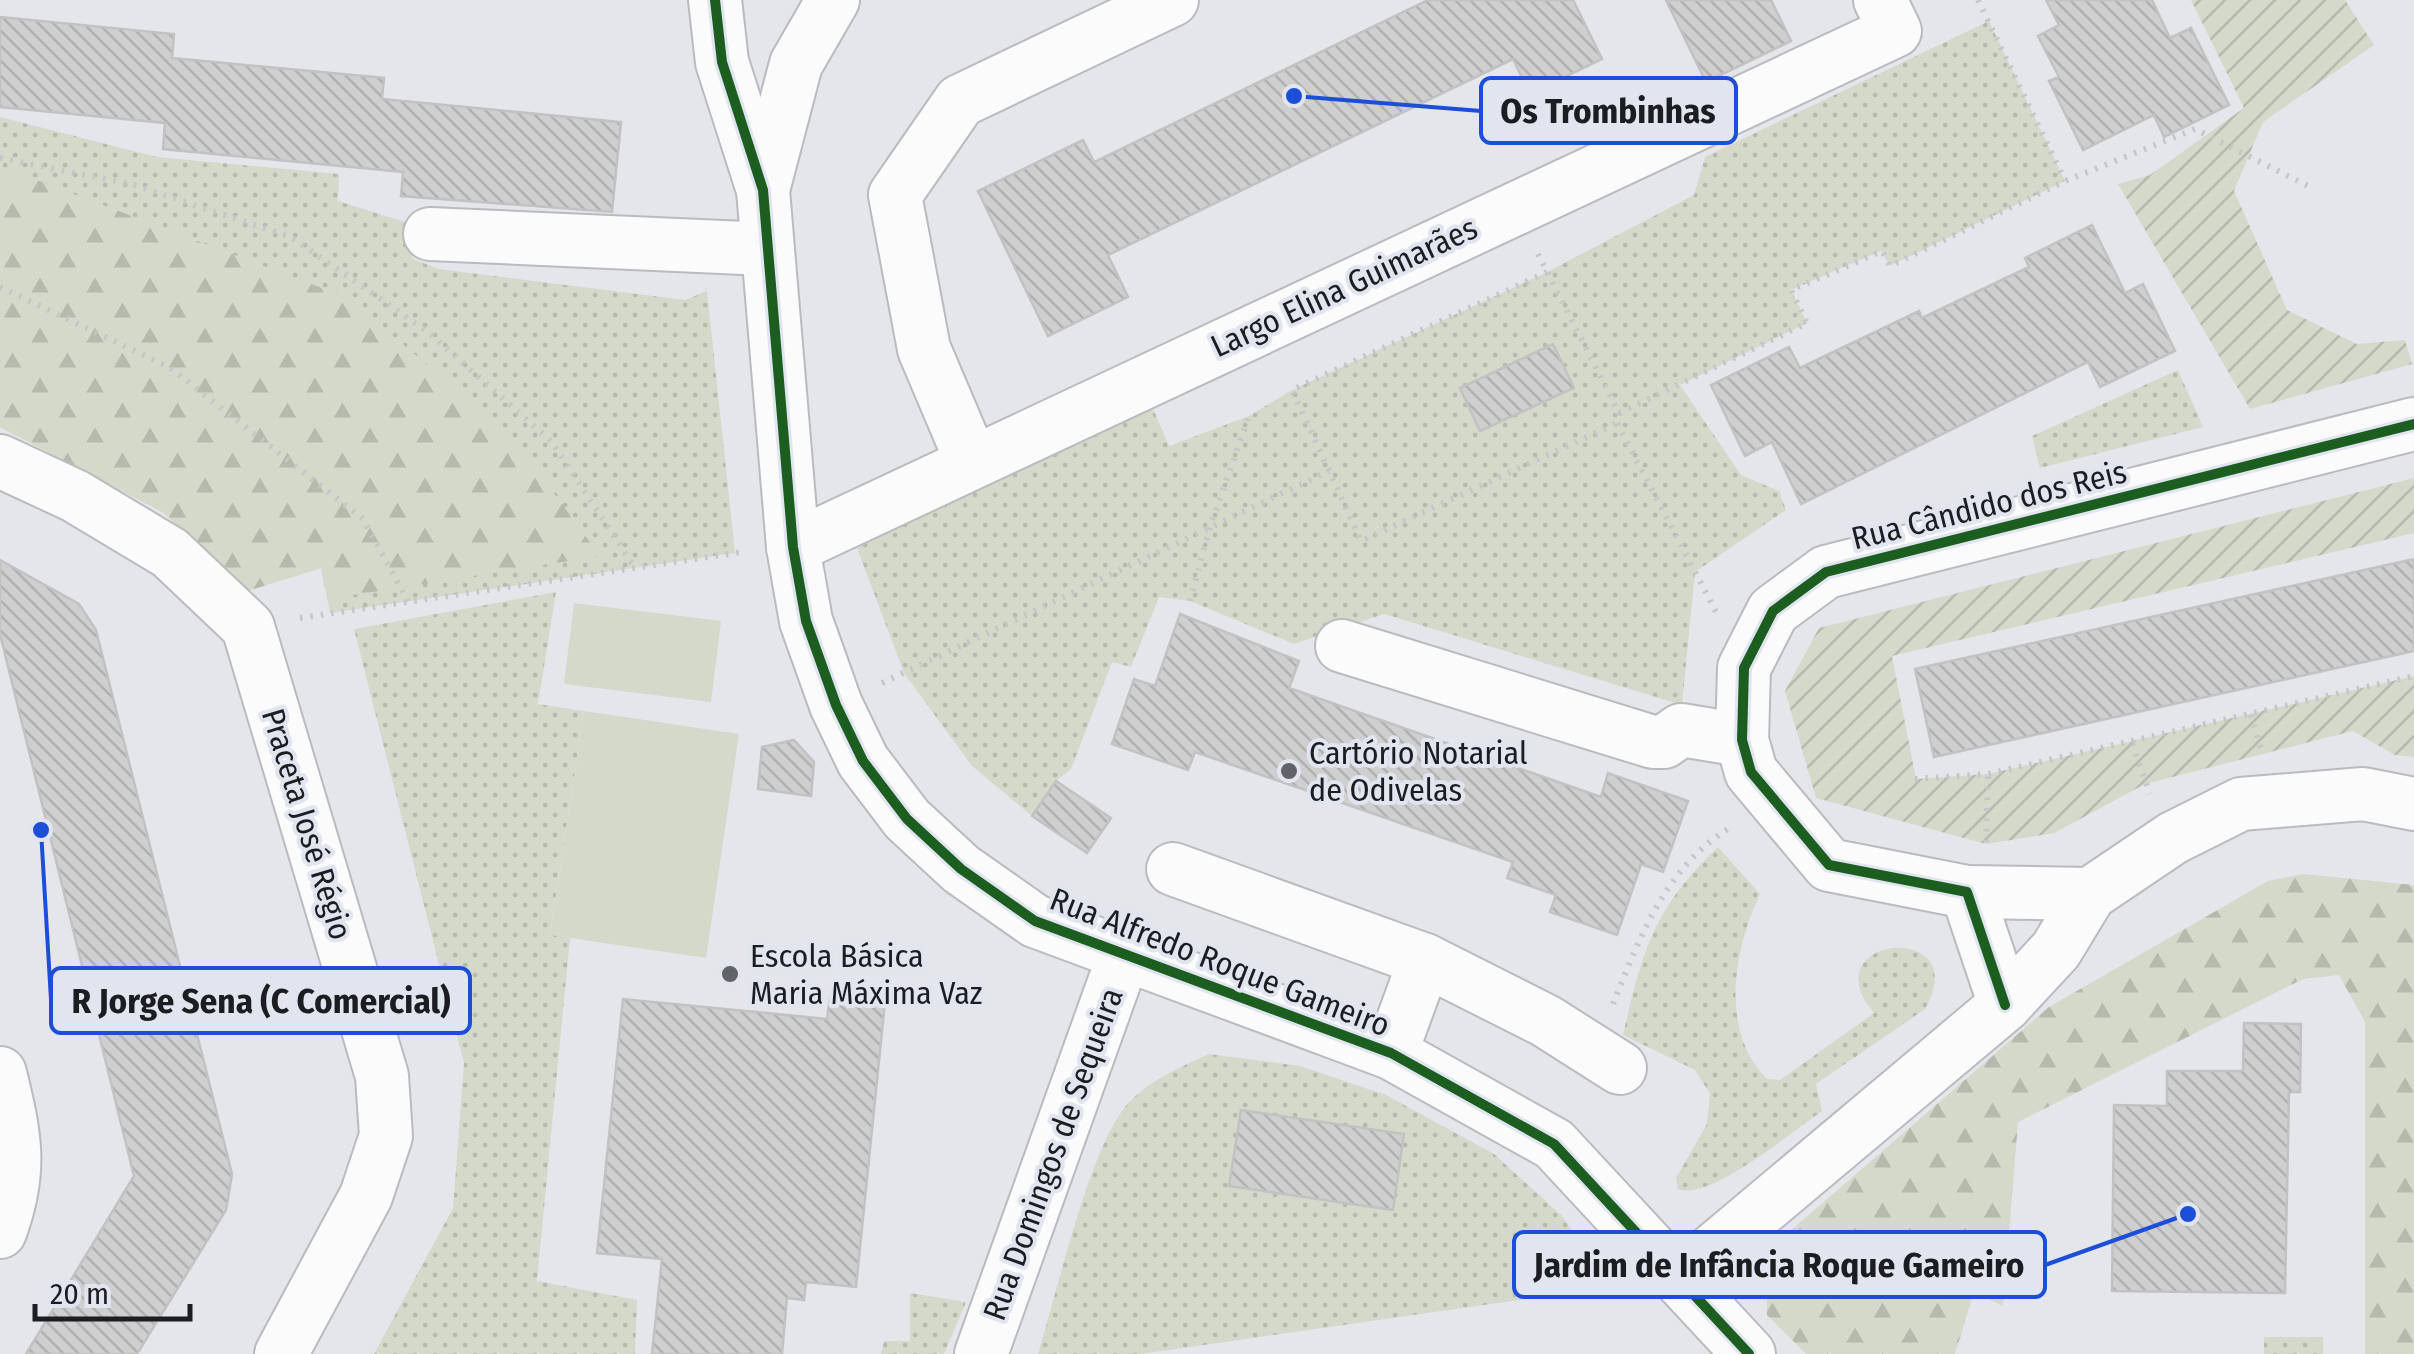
<svg xmlns="http://www.w3.org/2000/svg" width="2414" height="1354" font-family="'Fira Sans Condensed',sans-serif">
  <style>
    .grass { fill: url(#grass-dots) }
    .forest { fill: url(#forest-firs) }
    .garden { fill: url(#garden-furrows) }
    .pitch { fill: #d5d9ca }
    .building { fill: url(#building-back-hatch); stroke: #c2c2c2; stroke-width: 2.5 }
    .lines { fill: none; stroke-linecap: round; stroke-linejoin: round }
    .minor-casing { stroke: #b9bbbf; stroke-width: 56 }
    .path { stroke: #c5c6c9; stroke-width: 6; stroke-dasharray: 2.5 8; stroke-linecap: butt }
    .minor { stroke: #fbfbfc; stroke-width: 52 }
    .cycleway-casing { stroke: #e1e5f0; stroke-width: 16 }
    .cycleway { stroke: #1b5e20; stroke-width: 10 }
    .poi-dot { fill: #626368; stroke: #e1e5f0; stroke-width: 4 }
    .labels { text-anchor: middle; stroke-width: 8; stroke-linejoin: round; paint-order: stroke }
    .street-label { font-size: 32px; fill: #1c1d21; stroke: #e1e5f0 }
    .poi-label { font-size: 32px; fill: #1c1d21; stroke: #e1e5f0; text-anchor: start }
    .leader { fill: none; stroke: #1d4ed8; stroke-width: 4 }
    .callout-dot { fill: #1d4ed8; stroke: #e1e5f0; stroke-width: 4 }
    .callout { fill: #e1e5f0; stroke: #1d4ed8; stroke-width: 4 }
    .callout-label { font-size: 35px; text-anchor: middle; font-weight: bold; fill: #1c1d21 }
  </style>
  <defs>
    <pattern id="grass-dots" width="8" height="8" patternUnits="userSpaceOnUse" patternTransform="scale(2.5)"><rect width="8" height="8" fill="#d5d9ca"/><path d="M2 2h.1M6 6h.1" fill="none" stroke="#b6baad" stroke-width="1.8" stroke-linecap="round"/></pattern>
    <pattern id="forest-firs" width="22" height="20" patternUnits="userSpaceOnUse" patternTransform="scale(2.5)"><rect width="22" height="20" fill="#d5d9ca"/><path d="M5 1l3.5 6h-7zM16 11l3.5 6h-7z" fill="#b6baad"/></pattern>
    <pattern id="garden-furrows" width="10" height="10" patternUnits="userSpaceOnUse" patternTransform="scale(2.5)"><rect width="10" height="10" fill="#d5d9ca"/><path d="M-1 1l2-2M0 10L10 0M9 11l2-2" fill="none" stroke="#b6baad"/></pattern>
    <pattern id="building-back-hatch" width="6" height="6" patternUnits="userSpaceOnUse" patternTransform="scale(2.5)"><rect width="6" height="6" fill="#cfcfd0"/><path d="M-1 5l2 2M0 0l6 6M5-1l2 2" fill="none" stroke="#b1b1b2"/></pattern>
  </defs>
  <rect width="100%" height="100%" fill="#e4e6ec"/>
  <!-- grass -->
  <g class="grass">
    <path d="M1989,21L2065,181L1890,266L1881,251L1791,290L1807,323L1680,385L1741,475L1779,491L1786,510L1695,572L1682,705L1384,614L1294,644L1190,601L1159,597L1131,667L1112,662L1071,769L1056,781L1032,816L972,766L904,673L857,548L1151,404L1169,446L1249,416L1292,390L1547,272L1694,195L1705,157Z"/>
    <path d="M0,117L157,157L339,174L338,201L405,222L413,259L439,269L685,300L707,291L735,553L330,613L321,568L244,592L164,513L0,427Z"/>
    <path d="M2178,370L2203,427L2040,468L2032,436Z"/>
    <path d="M556,592L538,704L584,711L550,934L570,938L537,1281L637,1300L635,1354H374L453,1208L464,1063L354,629Z"/>
    <path d="M1718,847L1760,894C1734,948 1719,1032 1767,1079L1780,1080L1874,1013C1808,935 1976,919 1925,1009L1816,1084L1822,1111C1794,1130 1709,1202 1678,1189L1676,1178L1707,1124L1710,1094L1695,1070L1623,1035C1643,950 1653,909 1718,847Z"/>
    <path d="M1209,1054L1300,1066L1386,1095L1494,1154L1562,1216L1611,1287L1141,1354H1038C1056,1295 1089,1151 1125,1107C1147,1081 1179,1068 1209,1054Z"/>
    <path d="M910,1293L966,1302L944,1354H881L884,1341H910Z"/>
    <path d="M2323,1337V1354H2264V1337Z"/>
  </g>
  <!-- forest -->
  <g class="forest">
    <path d="M0,166L348,298L513,437L600,556L328,599L321,568L244,592L164,513L0,427Z"/>
    <path d="M2303,874L2414,885V1354H2365V1022L2339,975L2303,979L2018,1122L2003,1306L1974,1292L1955,1354H1806L1767,1315L1766,1252L2049,1007L2268,881Z"/>
  </g>
  <!-- garden -->
  <g class="garden">
    <path d="M2191,0H2345L2374,45L2263,122L2234,191L2287,310L2357,344L2405,340L2412,364L2250,409L2118,184L2150,175L2244,108Z"/>
    <path d="M2414,478V533L1892,656L1916,779L1988,774L2414,676V757L2395,755L2353,731L2145,784L2054,833L1986,844L1816,798L1785,691L1819,628Z"/>
  </g>
  <!-- pitch -->
  <g class="pitch">
    <path d="M574,603L721,621L711,702L564,684Z"/>
    <path d="M584,711L739,734L706,958L550,935Z"/>
  </g>
  <!-- building -->
  <g class="building">
    <path d="M1428,0H1573L1602,59L1530,94L1513,59L1108,255L1128,297L1048,336L978,191L1083,140L1094,162Z"/>
    <path d="M1666,0H1771L1791,41L1706,82Z"/>
    <path d="M2046,0H2152L2170,38L2191,28L2229,105L2164,137L2154,115L2083,150L2049,81L2059,77L2038,36L2059,25Z"/>
    <path d="M0,17L174,34L172,58L384,78L382,99L621,122L612,212L401,196L403,172L163,149L165,123L0,107Z"/>
    <path d="M2092,225L2125,293L2143,284L2175,351L2100,387L2088,362L1801,504L1772,442L1745,456L1711,385L1789,347L1800,368L1919,311L1922,318L2029,267L2025,258Z"/>
    <path d="M1553,344L1574,388L1480,431L1460,388Z"/>
    <path d="M2414,559V651L1934,757L1915,669Z"/>
    <path d="M0,560L79,604L96,630L232,1174L226,1210L137,1354H26L134,1176L0,634Z"/>
    <path d="M1180,614L1299,661L1289,688L1601,797L1608,773L1688,801L1663,872L1641,864L1617,935L1550,912L1556,895L1507,878L1513,862L1195,752L1188,770L1112,744L1134,679L1155,686Z"/>
    <path d="M794,740L814,762L811,796L758,789L762,747Z"/>
    <path d="M1056,781L1111,818L1087,853L1032,816Z"/>
    <path d="M830,997L885,1002L856,1287L806,1282L804,1300L787,1298L782,1354H652L662,1259L597,1253L623,999L827,1019Z"/>
    <path d="M2244,1023L2301,1024L2300,1092H2289L2285,1293L2112,1291L2114,1105L2167,1106V1071H2243Z"/>
    <path d="M1241,1110L1404,1134L1393,1210L1229,1186Z"/>
  </g>
  <g class="lines">
    <!-- minor casing -->
    <g class="minor-casing">
      <g id="minor">
        <path d="M715,0L722,62L763,190L793,547L806,621L836,705L863,761L907,819L961,869L1035,921L1391,1053L1554,1144L1749,1354"/>
        <path d="M763,190L796,64L833,0"/>
        <path d="M430,234L767,249"/>
        <path d="M971,460L924,349L895,195L960,101L1172,0"/>
        <path d="M0,461L75,496L170,553L248,627L382,1076L386,1136L366,1196L281,1354"/>
        <path d="M793,547L1895,31L1880,0"/>
        <path d="M1342,646L1653,742H1664L1681,730L1742,740"/>
        <path d="M1173,869L1425,960L1391,1053"/>
        <path d="M1967,892L2090,894"/>
        <path d="M1425,960L1546,1021L1620,1068"/>
        <path d="M2005,1005L1967,892L1829,865L1751,772L1742,740L1744,668L1773,611L1826,572L2414,424"/>
        <path d="M0,1073C15,1135 23,1170 0,1232"/>
        <path d="M1680,1278L2005,1005L2056,950L2090,894L2173,838L2241,804L2363,794L2414,804"/>
        <path d="M981,1354L1124,955"/>
      </g>
    </g>
    <!-- path -->
    <g class="path">
      <path d="M1978,0L2065,181"/>
      <path d="M0,158L131,184L291,237L428,332L551,441L633,565"/>
      <path d="M1538,254L1619,413L1617,423L1716,612"/>
      <path d="M1547,272L1292,390L1361,541L1617,423"/>
      <path d="M0,287L169,367L363,519L408,601"/>
      <path d="M1619,413L1807,323L1791,290L1882,251L1890,266L2065,181L2195,129L2310,187"/>
      <path d="M1190,601L1210,527L1249,416"/>
      <path d="M300,618L742,552"/>
      <path d="M882,683L1329,471"/>
      <path d="M2251,715L2262,752"/>
      <path d="M2132,744L2150,794"/>
      <path d="M1915,779L1988,774L2414,676"/>
      <path d="M1986,842L1988,774"/>
      <path d="M1613,1004C1640,937 1666,866 1731,827"/>
    </g>
    <!-- minor -->
    <use href="#minor" class="minor"/>
    <!-- cycleway casing -->
    <g class="cycleway-casing">
      <g id="cycleway">
        <path d="M715,0L722,62L763,190L793,547L806,621L836,705L863,761L907,819L961,869L1035,921L1391,1053L1554,1144L1749,1354"/>
        <path d="M2005,1005L1967,892L1829,865L1751,772L1742,740L1744,668L1773,611L1826,572L2414,424"/>
      </g>
    </g>
    <!-- cycleway -->
    <use href="#cycleway" class="cycleway"/>
  </g>
  <!-- markers -->
  <g class="poi-dot">
    <circle cx="1289" cy="771" r="10"/>
    <circle cx="730" cy="974" r="10"/>
  </g>
  <g class="labels">
    <!-- street labels -->
    <g class="street-label">
      <text transform="translate(1344 287) rotate(-25)" y="11">Largo Elina Guimarães</text>
      <text transform="translate(1989 505) rotate(-14)" y="11">Rua Cândido dos Reis</text>
      <text transform="translate(307 824) rotate(73)" y="11">Praceta José Régio</text>
      <text transform="translate(1220 962) rotate(21)" y="11">Rua Alfredo Roque Gameiro</text>
      <text transform="translate(1053 1154) rotate(-70)" y="11">Rua Domingos de Sequeira</text>
    </g>
    <!-- poi labels -->
    <g class="poi-label">
      <text x="1309" y="764">Cartório Notarial<tspan x="1309" dy="37">de Odivelas</tspan></text>
      <text x="750" y="967">Escola Básica<tspan x="750" dy="37">Maria Máxima Vaz</tspan></text>
    </g>
  </g>
  <!-- callouts -->
  <path class="leader" d="M1294 96L1481 111M41 830L51 1000M2188 1214L2045 1265"/>
  <g class="callout-dot">
    <circle cx="1294" cy="96" r="10"/>
    <circle cx="41" cy="830" r="10"/>
    <circle cx="2188" cy="1214" r="10"/>
  </g>
  <g class="callout">
    <rect x="1481" y="78" width="255" height="65" rx="10"/>
    <rect x="51" y="968" width="419" height="65" rx="10"/>
    <rect x="1514" y="1232" width="531" height="65" rx="10"/>
  </g>
  <g class="callout-label">
    <text x="1608" y="123">Os Trombinhas</text>
    <text x="261" y="1013">R Jorge Sena (C Comercial)</text>
    <text x="1779" y="1277">Jardim de Infância Roque Gameiro</text>
  </g>
  <!-- scale -->
  <path d="M35 1304v15h155v-15" fill="none" stroke="#1c1d21" stroke-width="5"/>
  <text x="50" y="1304" font-size="30" fill="#1c1d21" stroke="#e1e5f0" stroke-width="8" paint-order="stroke">20 m</text>
</svg>
